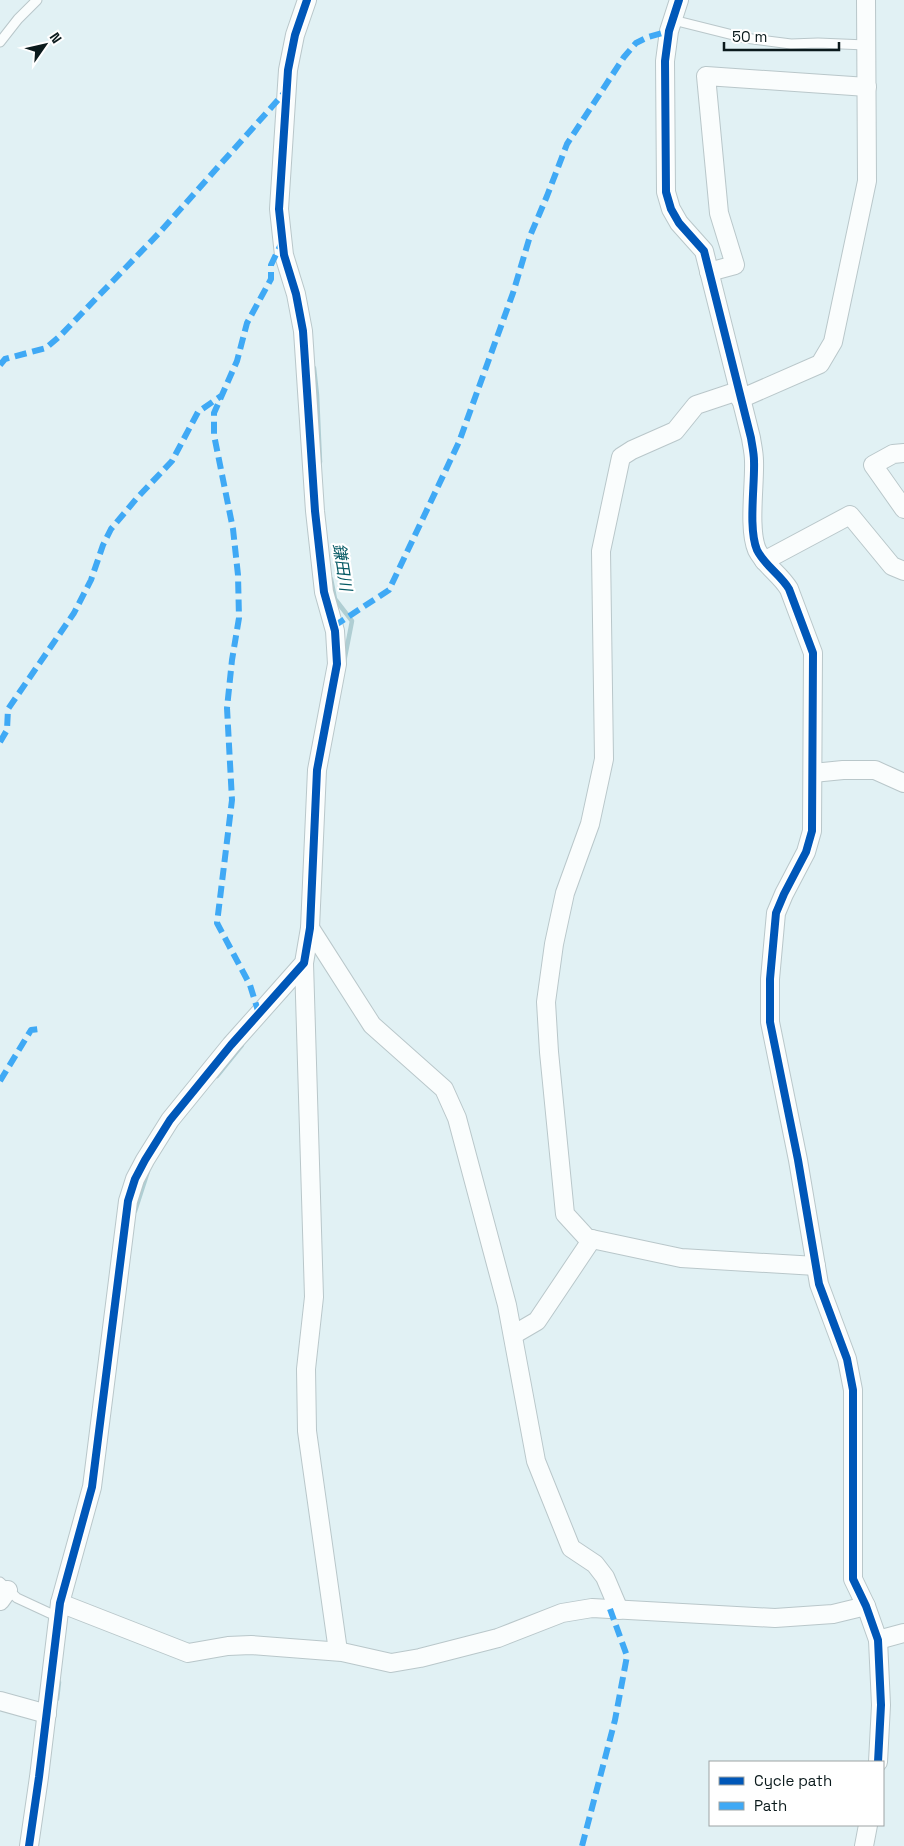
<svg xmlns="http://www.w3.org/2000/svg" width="904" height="1846" font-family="'Space Grotesk','Noto Sans JP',sans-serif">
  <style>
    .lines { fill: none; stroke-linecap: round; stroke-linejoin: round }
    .stream { stroke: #afced3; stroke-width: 4.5 }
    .lane-casing { stroke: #b9c7ca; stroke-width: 11 }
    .street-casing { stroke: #b9c7ca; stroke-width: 20 }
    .lane { stroke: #fafdfd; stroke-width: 9 }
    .street { stroke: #fafdfd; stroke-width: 18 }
    .quiet { stroke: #3fa9f5; stroke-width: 6; stroke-dasharray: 12 6; stroke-linecap: butt }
    .cycleway-casing { stroke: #fff; stroke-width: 11 }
    .cycleway { stroke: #0057b8; stroke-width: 8 }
    .labels { text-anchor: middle; stroke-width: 4.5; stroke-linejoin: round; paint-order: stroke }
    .water-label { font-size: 16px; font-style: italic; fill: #055964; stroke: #fff }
  </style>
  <rect width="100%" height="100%" fill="#e1f1f4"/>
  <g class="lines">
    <!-- stream -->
    <g class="stream">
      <path d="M314,368L317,395L320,462"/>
      <path d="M331,579L335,599L352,621L344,662"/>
      <path d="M217,1076L242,1045"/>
      <path d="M135,1211L148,1171"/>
      <path d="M57,1699L59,1682"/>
    </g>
    <!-- lane casing -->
    <g class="lane-casing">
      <g id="lane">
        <path d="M673,20L745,38L791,44L818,43L866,45"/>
        <path d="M0,42L18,19L37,0"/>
        <path d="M0,1582L17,1598L58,1617"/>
      </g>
    </g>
    <!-- street casing -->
    <g class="street-casing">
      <g id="street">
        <path d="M679,0L669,31L665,61L666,192L671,209L679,223L704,251L751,438C752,445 754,453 754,461C755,484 748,529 757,550C765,566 780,574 789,589L813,653L812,831L806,852L784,894L776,913L770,979V1022L798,1160L819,1284L847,1359L853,1390V1579L866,1606L878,1640L881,1705L878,1762"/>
        <path d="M709,272L735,265L719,213L706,76L867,87"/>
        <path d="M738,391L696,405L675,431L632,450L621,457L601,551L604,759L590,824L565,893L554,944L546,1002L549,1052L565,1214L587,1238L681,1258L816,1266"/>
        <path d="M740,399L820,364L833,342L867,181L866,0"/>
        <path d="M904,453L893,454L873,465L904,509"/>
        <path d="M764,561L850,515L892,566L904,571"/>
        <path d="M813,773L843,770H875L904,783"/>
        <path d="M310,928L372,1025L444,1089L457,1118L507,1305L536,1461L571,1548L595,1564L605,1577L619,1610"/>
        <path d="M304,963L314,1297L306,1369L307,1431L338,1651"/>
        <path d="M513,1335L537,1321L592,1239"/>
        <path d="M0,1601L8,1590"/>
        <path d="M60,1603L188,1653L228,1646L251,1645L342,1652L391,1663L420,1658L498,1638L562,1613L592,1608L775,1618L833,1614L866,1606"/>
        <path d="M878,1640L904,1633"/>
        <path d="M0,1701L47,1714"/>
        <path d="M29,1846L39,1777L60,1603L92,1487L128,1201L135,1179L145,1160L170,1120L231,1045L304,963L310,928L317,770L337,664L335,631L324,592L315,511L303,331L296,294L284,255L279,209L288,70L295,35L307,0"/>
        <path d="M864,1846L868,1825"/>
      </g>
    </g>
    <!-- lane -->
    <use href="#lane" class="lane"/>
    <!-- street -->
    <use href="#street" class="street"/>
    <!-- quiet -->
    <g class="quiet">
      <path d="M0,365L5,359L46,348L60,336L160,232L285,92"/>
      <path d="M334,626L389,590L459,442L513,293L530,236L547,196L567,144L624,57L636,43L648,37L669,31"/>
      <path d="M0,742L7,730L8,709L74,613L91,580L103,545L111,529L137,498L172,461L198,412L221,396"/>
      <path d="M259,1014L250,985L217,923L232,800L227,708L232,660L239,618L238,575L233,529L214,435V413L237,361L247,323L271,279V265L282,242"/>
      <path d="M0,1081L31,1030L39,1029"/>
      <path d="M582,1846L615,1720L627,1656L610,1609"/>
    </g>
    <!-- cycleway casing -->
    <g class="cycleway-casing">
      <g id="cycleway">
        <path d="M679,0L669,31L665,61L666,192L671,209L679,223L704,251L751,438C752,445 754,453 754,461C755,484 748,529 757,550C765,566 780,574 789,589L813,653L812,831L806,852L784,894L776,913L770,979V1022L798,1160L819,1284L847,1359L853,1390V1579L866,1606L878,1640L881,1705L878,1762"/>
        <path d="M29,1846L39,1777L60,1603L92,1487L128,1201L135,1179L145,1160L170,1120L231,1045L304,963L310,928L317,770L337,664L335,631L324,592L315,511L303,331L296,294L284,255L279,209L288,70L295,35L307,0"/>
      </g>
    </g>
    <!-- cycleway -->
    <use href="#cycleway" class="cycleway"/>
  </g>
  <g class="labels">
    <!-- water labels -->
    <g class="water-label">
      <text transform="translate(343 567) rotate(81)" y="6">鎌田川</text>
    </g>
  </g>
  <!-- legend -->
  <rect x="709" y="1761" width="175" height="65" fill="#ffffff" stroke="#9da3a4"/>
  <rect x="719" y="1777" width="25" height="8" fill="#0057b8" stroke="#9da3a4"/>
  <text x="754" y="1786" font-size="15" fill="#0b1a1c">Cycle path</text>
  <rect x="719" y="1802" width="25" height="8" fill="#3fa9f5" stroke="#9da3a4"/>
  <text x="754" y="1811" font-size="15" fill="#0b1a1c">Path</text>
  <!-- north arrow -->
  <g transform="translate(45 45) rotate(56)" stroke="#ffffff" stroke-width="4" paint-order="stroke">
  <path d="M0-4L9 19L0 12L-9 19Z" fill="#0b1a1c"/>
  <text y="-8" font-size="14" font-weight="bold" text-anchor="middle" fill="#0b1a1c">N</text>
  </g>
  <!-- scale -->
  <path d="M724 42v8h115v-8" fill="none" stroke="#0b1a1c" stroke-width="2.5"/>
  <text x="732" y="42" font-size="15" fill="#0b1a1c" stroke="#ffffff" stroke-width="4" paint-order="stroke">50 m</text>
</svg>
